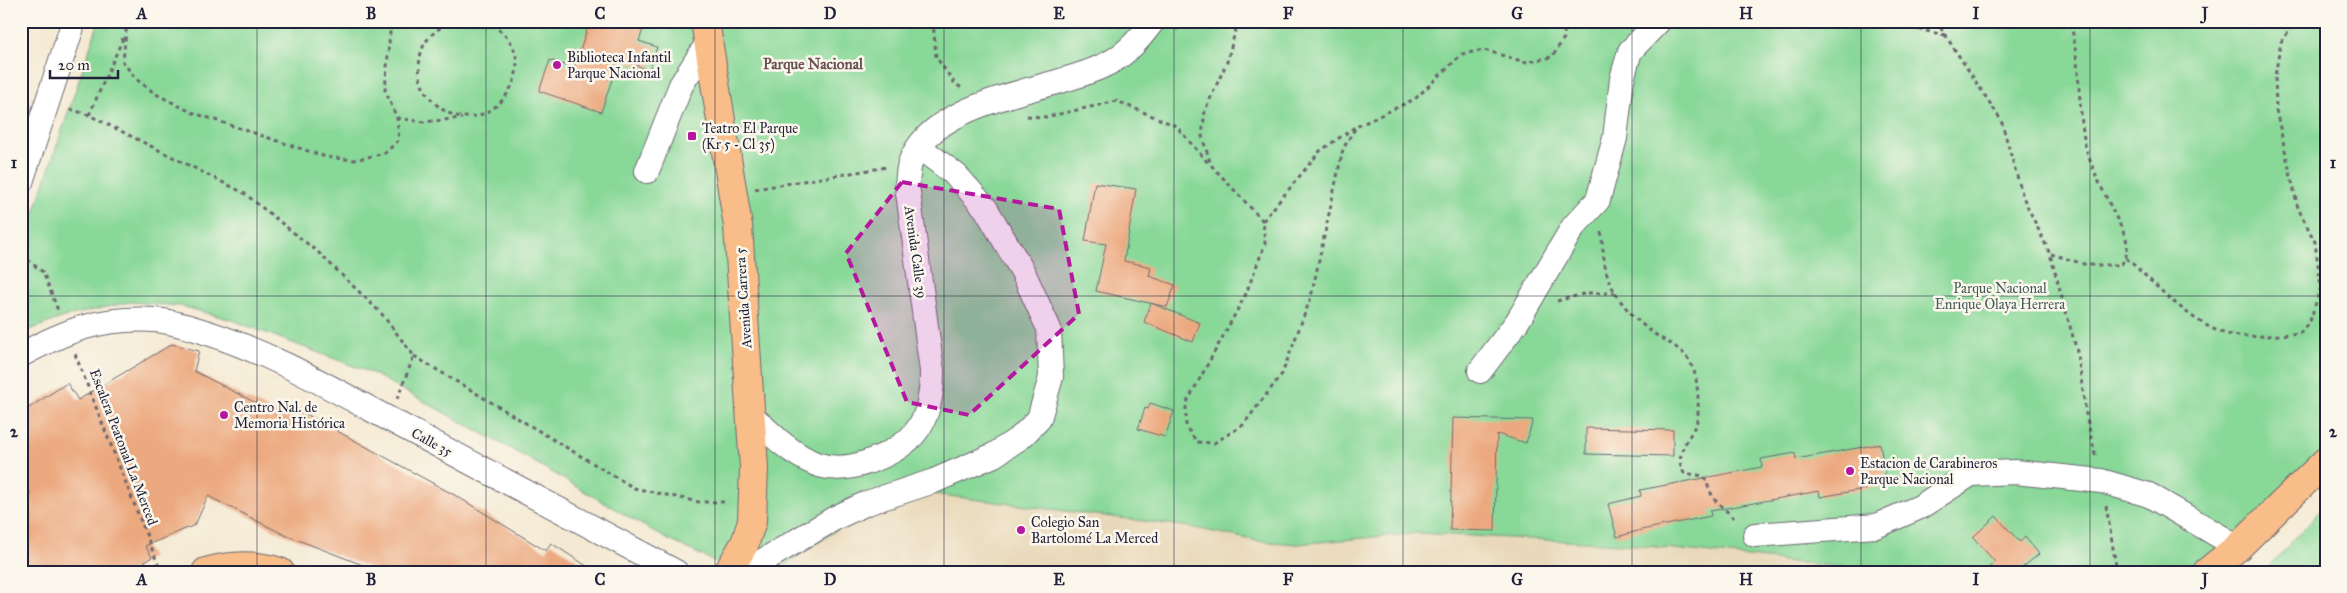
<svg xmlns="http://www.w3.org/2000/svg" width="2347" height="593" font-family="'IM FELL Great Primer',serif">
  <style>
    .built { fill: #e9d9ba }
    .green { fill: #88d898; stroke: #557d6a }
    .building { fill: #eca97f }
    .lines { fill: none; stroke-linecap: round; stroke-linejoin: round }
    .minor-casing { stroke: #6c6870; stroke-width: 26 }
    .major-casing { stroke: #6c6870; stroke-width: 30 }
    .path { stroke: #6c6870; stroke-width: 3; stroke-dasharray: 4 4; stroke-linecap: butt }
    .minor { stroke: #fff; stroke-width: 24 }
    .major { stroke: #f8bd89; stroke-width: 28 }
    .marked { fill: #b5179e; fill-opacity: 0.2; stroke: #b5179e; stroke-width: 4; stroke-dasharray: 10 6; stroke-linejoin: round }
    .grid { fill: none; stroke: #22223b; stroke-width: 1; stroke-opacity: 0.55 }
    .poi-dot { fill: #b5179e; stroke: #fbf7ec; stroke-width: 2 }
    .labels { text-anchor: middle; stroke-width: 5; stroke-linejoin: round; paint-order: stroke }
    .poi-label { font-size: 14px; fill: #22223b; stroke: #fbf7ec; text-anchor: start }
    .street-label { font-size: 14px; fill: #22223b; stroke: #fbf7ec }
    .park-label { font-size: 14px; fill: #415957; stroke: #fbf7ec }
    .neighbourhood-label { font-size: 15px; font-weight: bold; fill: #695153; stroke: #fbf7ec }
    .neatline { fill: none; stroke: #22223b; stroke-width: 2 }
    .grid-label { font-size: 16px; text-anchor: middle; font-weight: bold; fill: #22223b }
  </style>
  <rect width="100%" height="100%" fill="#fbf7ec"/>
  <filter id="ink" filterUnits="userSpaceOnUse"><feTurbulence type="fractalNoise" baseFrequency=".02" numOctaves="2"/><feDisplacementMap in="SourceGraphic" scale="10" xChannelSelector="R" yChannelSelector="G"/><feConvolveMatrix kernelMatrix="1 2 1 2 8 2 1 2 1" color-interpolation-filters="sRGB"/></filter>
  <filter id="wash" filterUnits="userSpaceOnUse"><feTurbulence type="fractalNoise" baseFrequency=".0096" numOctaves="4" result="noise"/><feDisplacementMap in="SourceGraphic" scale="20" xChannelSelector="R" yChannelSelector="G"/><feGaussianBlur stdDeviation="1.12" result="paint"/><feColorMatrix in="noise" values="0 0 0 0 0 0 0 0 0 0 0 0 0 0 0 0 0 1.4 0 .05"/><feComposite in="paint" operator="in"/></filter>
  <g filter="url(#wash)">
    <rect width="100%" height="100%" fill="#f4e9d2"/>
    <!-- built -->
    <path class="built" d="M910,491L1190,527L1258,541L1298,544L1418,533L1468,535L1555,542L1638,545L1885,572H775L848,522Z"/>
    <!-- green -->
    <g class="green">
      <path d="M99,21H2326V455L2295,490L2186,572H1885L1638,545L1418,533L1298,544L1258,541L1190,527L910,491L848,522L775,572H737L665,538L529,459L372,373L232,320L181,306L130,302L67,316L21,333V252Z"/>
      <path d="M2326,504V572H2265L2266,570Z"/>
    </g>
    <g id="blocks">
      <!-- building -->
      <g class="building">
        <path d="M590,21H646L639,41L657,47L649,70L619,59L601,112L539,91L550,60L574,68Z"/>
        <path d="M1095,183L1136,189L1124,261L1151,267L1149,276L1175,285L1167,307L1096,291L1106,244L1085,241Z"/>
        <path d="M1151,303L1200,323L1193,342L1144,322Z"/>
        <path d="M172,344L199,351L194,371L279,415L286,403L458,497L546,551L551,543L596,572H381L285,535L208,496L195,525L145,546L152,557L129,572H21V500L31,494L21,479V413L67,383L78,400Z"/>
        <path d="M1150,403L1174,411L1165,437L1138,429L1145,408L1148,409Z"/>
        <path d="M1453,418L1533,420L1526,443L1497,434L1495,531L1450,530Z"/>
        <path d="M1586,428L1673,430V456L1586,454Z"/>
        <path d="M1880,444L1887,485L1820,497L1819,491L1710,511L1711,516L1641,530L1617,537L1608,504L1641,496L1640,490L1762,467L1761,459L1795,453L1796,459Z"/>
        <path d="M1996,516L2020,542L2025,537L2039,554L2017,572H1984L1995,562L1973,537Z"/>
      </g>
    </g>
  </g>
  <g filter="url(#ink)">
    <use href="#blocks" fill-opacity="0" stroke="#6c6870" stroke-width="1"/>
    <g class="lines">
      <!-- minor casing -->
      <g class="minor-casing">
        <g id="minor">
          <path d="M647,171L681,85L709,41"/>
          <path d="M21,182L74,21"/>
          <path d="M21,355C67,330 101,317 154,320C171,321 189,327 205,332C270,353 329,387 389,419C485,470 581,521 676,572"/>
          <path d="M1480,371L1517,322L1573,227L1598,200L1615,138L1622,79L1630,51L1659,21"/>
          <path d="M749,413C769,432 789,453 816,464C833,470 851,468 868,462C916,445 932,421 932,371L907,185C908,178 908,170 910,163C933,97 1054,92 1109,63C1128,53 1140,38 1153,21"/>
          <path d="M1755,535L1876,526L1920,507L1971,474L2015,472L2101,481L2149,495L2238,547"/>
          <path d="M744,572L835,518L867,503L934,481L994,455L1021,437L1039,419L1051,377L1049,329L1023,272L986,209L956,175L919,147"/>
        </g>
      </g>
      <!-- major casing -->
      <g class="major-casing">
        <g id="major">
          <path d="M705,21L738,226L754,468L752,521L745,543L728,572"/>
          <path d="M206,572C230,565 256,564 280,572"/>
          <path d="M2207,572L2238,547L2326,461"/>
        </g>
      </g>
      <!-- path -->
      <g class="path">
        <path d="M129,21L126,31L123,62L136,79L156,94L191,112L326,157L355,160L385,153L399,140L397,118L385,90L391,21"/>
        <path d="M455,21C442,25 429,34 423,47C417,61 418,82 427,94C479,164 564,56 484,21"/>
        <path d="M933,21L936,57L955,84L962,88"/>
        <path d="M1238,21L1227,62L1205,110L1202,136L1211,165L1263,221L1265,244L1245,296L1186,404V427L1197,442L1214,443L1243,425L1282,374L1311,297L1343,149L1356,127L1415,99L1462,54L1484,50L1525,62L1552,57L1564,38L1565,21"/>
        <path d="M1879,21L1945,35"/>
        <path d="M1936,21L2001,120L2023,197L2050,254L2078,355L2086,414L2096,459"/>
        <path d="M1680,22L1689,21"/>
        <path d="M1565,27L1622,26"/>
        <path d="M1176,30L1182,21"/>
        <path d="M70,109L89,115L244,193L319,253L381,313L414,356L397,399"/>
        <path d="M89,115L124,36"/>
        <path d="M1027,116L1046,117L1117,101L1176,126L1209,164"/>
        <path d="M397,118L424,122L462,118"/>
        <path d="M755,189L887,167"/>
        <path d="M1263,221L1320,151L1355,127"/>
        <path d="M1601,232C1603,245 1603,258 1606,270C1611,295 1635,321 1656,335C1673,346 1687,350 1694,371C1698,382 1700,415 1696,424C1689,439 1673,456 1684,473L1704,476L1713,498L1737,521"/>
        <path d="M2051,254L2087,265H2121C2128,255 2128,249 2126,238C2114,211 2088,166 2084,139C2078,100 2080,60 2070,21"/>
        <path d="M21,255L43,272L59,313"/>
        <path d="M2126,258C2154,282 2190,324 2227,334C2249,339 2277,335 2300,333L2310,321L2321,287L2315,242L2298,208L2276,110L2275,76L2281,42L2296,21"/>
        <path d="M1557,301L1587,293H1615"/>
        <path d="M75,354L161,572"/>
        <path d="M414,356L634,488L699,502H728"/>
        <path d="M2106,506L2117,572"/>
      </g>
      <!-- minor -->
      <use href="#minor" class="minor"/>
      <!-- major -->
      <use href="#major" class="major"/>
    </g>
  </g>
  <!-- marked area -->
  <path class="marked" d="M902,182L1059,209L1079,314L969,415L907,402L846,253Z"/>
  <!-- grid -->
  <path class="grid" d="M257,21V572M486,21V572M715,21V572M944,21V572M1174,21V572M1403,21V572M1632,21V572M1861,21V572M2090,21V572M21,296H2326"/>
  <!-- markers -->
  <g class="poi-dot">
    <circle cx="557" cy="65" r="5"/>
    <rect x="687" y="131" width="10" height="10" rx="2.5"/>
    <circle cx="224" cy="415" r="5"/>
    <circle cx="1850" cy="471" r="5"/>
    <circle cx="1021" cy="530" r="5"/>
  </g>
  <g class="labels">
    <!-- poi labels -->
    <g class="poi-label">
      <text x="567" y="62">Biblioteca Infantil<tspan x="567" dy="16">Parque Nacional</tspan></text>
      <text x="702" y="133">Teatro El Parque<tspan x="702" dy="16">(Kr 5 - Cl 35)</tspan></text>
      <text x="234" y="412">Centro Nal. de<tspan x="234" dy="16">Memoria Histórica</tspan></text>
      <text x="1860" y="468">Estacion de Carabineros<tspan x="1860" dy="16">Parque Nacional</tspan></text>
      <text x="1031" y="527">Colegio San<tspan x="1031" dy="16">Bartolomé La Merced</tspan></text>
    </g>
    <!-- street labels -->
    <g class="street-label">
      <text transform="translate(916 252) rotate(82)" y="5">Avenida Calle 39</text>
      <text transform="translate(743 298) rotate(-94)" y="5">Avenida Carrera 5</text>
      <text transform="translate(432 442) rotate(28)" y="5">Calle 35</text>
      <text transform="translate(124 447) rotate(69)" y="5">Escalera Peatonal La Merced</text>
    </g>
    <!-- park labels -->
    <g class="park-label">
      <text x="2000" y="293">Parque Nacional<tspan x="2000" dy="16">Enrique Olaya Herrera</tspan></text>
    </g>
    <!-- neighbourhood labels -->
    <g class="neighbourhood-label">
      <text x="813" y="69">Parque Nacional</text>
    </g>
  </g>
  <!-- margin -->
  <rect width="2347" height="593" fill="none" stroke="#fbf7ec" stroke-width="55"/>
  <!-- scale -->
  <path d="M50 70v8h68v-8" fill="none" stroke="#22223b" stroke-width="2.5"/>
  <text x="58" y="70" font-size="15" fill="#22223b" stroke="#fbf7ec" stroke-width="4" paint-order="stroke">20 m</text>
  <rect x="28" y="28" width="2292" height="538" class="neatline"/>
  <g class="grid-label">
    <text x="142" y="19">A</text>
    <text x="371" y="19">B</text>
    <text x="600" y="19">C</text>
    <text x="830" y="19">D</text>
    <text x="1059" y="19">E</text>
    <text x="1288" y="19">F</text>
    <text x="1517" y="19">G</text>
    <text x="1746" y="19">H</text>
    <text x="1976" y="19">I</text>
    <text x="2205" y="19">J</text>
    <text x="14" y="168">1</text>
    <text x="2333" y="168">1</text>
    <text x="14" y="437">2</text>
    <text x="2333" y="437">2</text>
    <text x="142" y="585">A</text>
    <text x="371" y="585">B</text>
    <text x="600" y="585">C</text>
    <text x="830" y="585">D</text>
    <text x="1059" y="585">E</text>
    <text x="1288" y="585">F</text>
    <text x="1517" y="585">G</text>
    <text x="1746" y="585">H</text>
    <text x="1976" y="585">I</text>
    <text x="2205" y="585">J</text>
  </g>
</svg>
